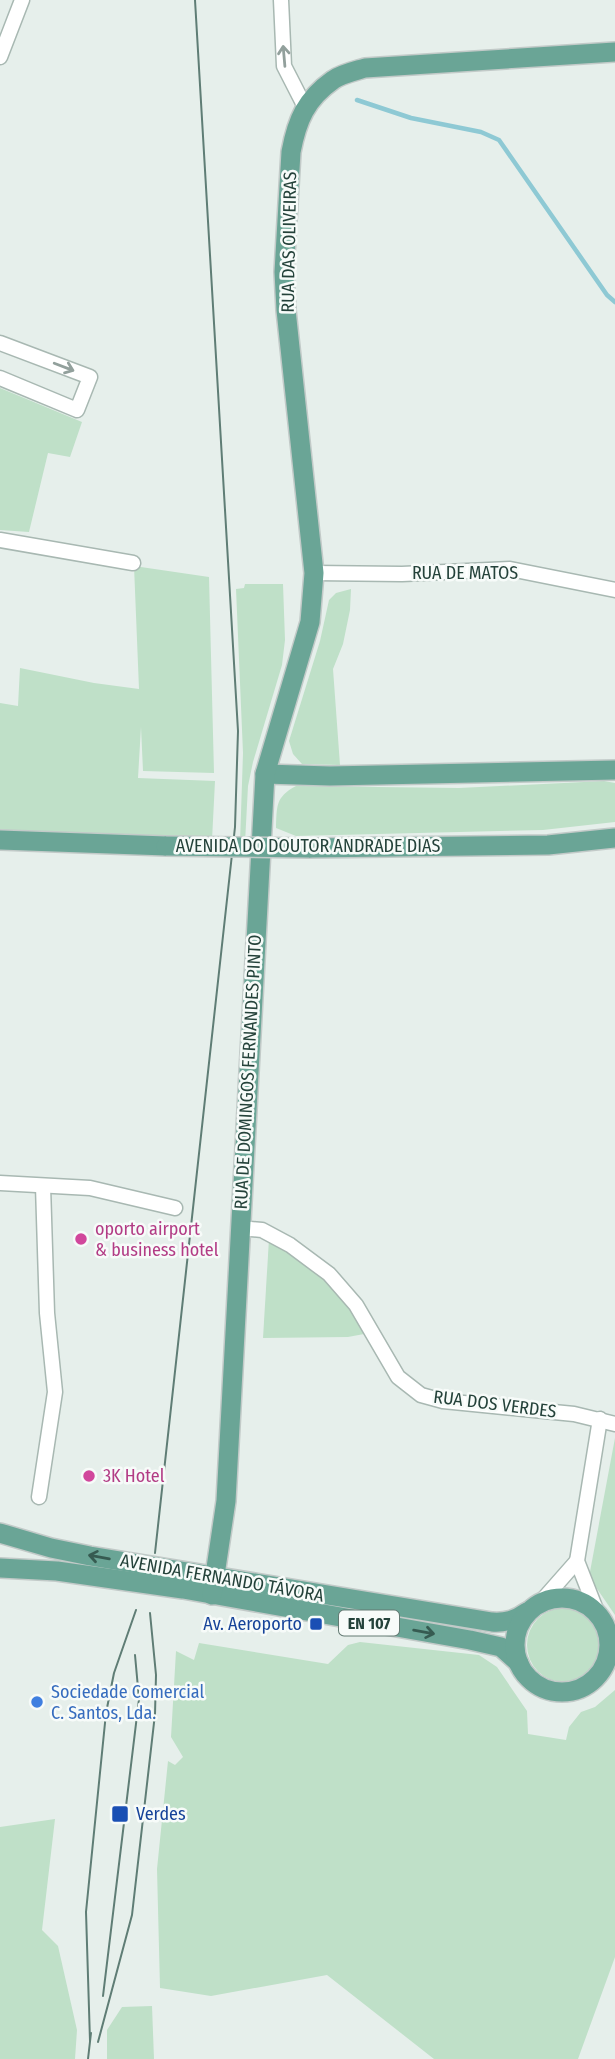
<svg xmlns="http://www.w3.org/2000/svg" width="615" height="2059" font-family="'Fira Sans Condensed',sans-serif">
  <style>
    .green { fill: #bfe0c8 }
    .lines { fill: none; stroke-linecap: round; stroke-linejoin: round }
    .stream { stroke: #8ec9d4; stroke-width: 4.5 }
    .minor-casing { stroke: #a8b8b2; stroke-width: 17 }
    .major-casing { stroke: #c2cac8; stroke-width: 22 }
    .minor { stroke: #fff; stroke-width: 14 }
    .major { stroke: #6aa596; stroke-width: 19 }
    .tram { stroke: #5f7d75; stroke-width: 2 }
    .major-bridge-casing { stroke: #c2cac8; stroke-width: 22; stroke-linecap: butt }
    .major-bridge { stroke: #6aa596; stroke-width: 19 }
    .oneway { stroke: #92a09c }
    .oneway2 { stroke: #365b51 }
    .hotel-dot { fill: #d1479c; stroke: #f7fbf9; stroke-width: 2.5 }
    .transit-dot { fill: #1a4fb4; stroke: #f7fbf9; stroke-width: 2.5 }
    .shop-dot { fill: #3f7fe0; stroke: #f7fbf9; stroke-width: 2.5 }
    .labels { text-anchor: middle; stroke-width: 5; stroke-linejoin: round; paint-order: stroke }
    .shield { fill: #f7fbf9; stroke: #637a73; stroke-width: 2 }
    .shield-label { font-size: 16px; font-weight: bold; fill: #24423a }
    .street-label { font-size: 18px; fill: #24423a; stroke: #f7fbf9 }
    .hotel-label { font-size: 18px; fill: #b23c85; stroke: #f7fbf9; text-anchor: start }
    .transit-label { font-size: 18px; fill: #164399; stroke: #f7fbf9; text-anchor: end }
    .shop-label { font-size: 18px; fill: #366cbe; stroke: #f7fbf9; text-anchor: start }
  </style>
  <rect width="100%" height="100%" fill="#e6efeb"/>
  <!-- green -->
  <g class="green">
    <path d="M0,388L82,422L70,457L48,453L29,532L0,530Z"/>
    <path d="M134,566L209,577L214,773L143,771L141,727L138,778L215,781L212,840L39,835L0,829V703L18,706L20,668L94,683L139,689Z"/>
    <path d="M245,584H283L285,640L282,665L253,762L248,786L245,843H240L243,753L236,589L244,588Z"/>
    <path d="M351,589L350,610L343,644L333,669L340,765L302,764L293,754L289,741L320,641L329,600L336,593Z"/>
    <path d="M604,781L615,783V822L543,830L296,836L276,828C277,807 275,797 296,786L459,788Z"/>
    <path d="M269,1239L302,1261L344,1295L364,1334L348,1337L263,1338Z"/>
    <path d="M615,1438V1615L589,1577Z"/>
    <circle cx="564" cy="1645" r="37"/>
    <path d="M360,1642L479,1655L497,1667L527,1711L528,1734L566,1740L569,1727L581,1712L595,1707L615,1690V1957L578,2059H434L327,1975L211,1996L160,1988L157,1869L168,1761L175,1765L183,1757L171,1737L176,1651L194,1660L199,1643L328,1664L348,1645Z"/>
    <path d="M55,1819L42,1930L58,1946L77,2030L75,2059H0V1827Z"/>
    <path d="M152,2006L154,2059H107V2030L122,2007Z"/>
  </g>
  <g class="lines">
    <!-- stream -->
    <path class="stream" d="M357,100L411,118L481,132L499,140L607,295L615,302"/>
    <!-- minor casing -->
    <g class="minor-casing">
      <g id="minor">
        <path d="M281,0L284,66L305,107"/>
        <path d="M0,57L22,0"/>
        <path d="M0,343L90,377L77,410L0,378"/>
        <path d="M0,540L133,563"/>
        <path d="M314,573L402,574L510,569L615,590"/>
        <path d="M0,1183L90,1188L175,1208"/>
        <path d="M240,1228L262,1230L290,1245L329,1274L356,1305L398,1377L421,1395L443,1401L574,1414L615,1424"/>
        <path d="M39,1497L55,1392L47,1313L43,1186"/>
        <path d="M540,1603L577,1561"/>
        <path d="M597,1612L577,1561L600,1419"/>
      </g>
    </g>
    <!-- major casing -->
    <g class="major-casing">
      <g id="major">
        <path d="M265,774L330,776L615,770"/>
        <path d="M0,840L166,846"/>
        <path d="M309,848L548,845L615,838"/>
        <path d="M0,1533L51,1548L90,1556L492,1622C506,1623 516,1620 527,1612"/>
        <path d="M0,1568L57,1571L183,1589L470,1640L501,1647L519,1663"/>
        <path d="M212,1595L226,1501L265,774L310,622L314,573L286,310L284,272L291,152C297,120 306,99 333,80C341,74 355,71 365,68L615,52"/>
        <circle cx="562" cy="1645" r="47"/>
      </g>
    </g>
    <!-- minor -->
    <use href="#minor" class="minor"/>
    <!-- major -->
    <use href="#major" class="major"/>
    <!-- tram -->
    <g class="tram">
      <path d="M155,1553L235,827L238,731L195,0"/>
      <path d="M103,1996L139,1699L135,1655"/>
      <path d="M90,2041L86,1912L106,1713L114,1673L136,1610"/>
      <path d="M98,2042L132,1915L155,1714L156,1675L150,1613"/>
      <path d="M88,2059L91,2033"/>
    </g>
    <!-- major-bridge casing -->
    <g class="major-bridge-casing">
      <path id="major-bridge" d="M166,846L309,848"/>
    </g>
    <!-- major-bridge -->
    <use href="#major-bridge" class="major-bridge"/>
  </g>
  <!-- one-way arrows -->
  <defs><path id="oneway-shaft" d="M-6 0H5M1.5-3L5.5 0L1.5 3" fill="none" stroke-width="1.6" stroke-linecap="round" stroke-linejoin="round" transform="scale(1.75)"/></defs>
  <g class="oneway">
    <use href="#oneway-shaft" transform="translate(284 56) rotate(-95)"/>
    <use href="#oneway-shaft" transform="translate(64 367) rotate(21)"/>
  </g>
  <g class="oneway2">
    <use href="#oneway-shaft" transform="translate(99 1557) rotate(-170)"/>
    <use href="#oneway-shaft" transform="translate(424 1632) rotate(10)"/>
  </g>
  <!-- markers -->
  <g class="hotel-dot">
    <circle cx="81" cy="1239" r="7"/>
    <circle cx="89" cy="1476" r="7"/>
  </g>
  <g class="transit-dot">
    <rect x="309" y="1617" width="14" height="14" rx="3.5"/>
    <rect x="111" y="1805" width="18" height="18" rx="3.5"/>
  </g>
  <circle class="shop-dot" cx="37" cy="1702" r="7"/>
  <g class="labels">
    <!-- shield labels -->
    <rect class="shield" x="339" y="1610.5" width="60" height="25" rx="5"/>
    <g class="shield-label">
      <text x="369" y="1629">EN 107</text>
    </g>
    <!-- street labels -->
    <g class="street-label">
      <text transform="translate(289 242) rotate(-89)" y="6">RUA DAS OLIVEIRAS</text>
      <text x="465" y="579">RUA DE MATOS</text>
      <text x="308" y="852">AVENIDA DO DOUTOR ANDRADE DIAS</text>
      <text transform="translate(248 1072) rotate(-87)" y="6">RUA DE DOMINGOS FERNANDES PINTO</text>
      <text transform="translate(495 1404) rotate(7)" y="6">RUA DOS VERDES</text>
      <text transform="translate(222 1578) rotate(10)" y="6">AVENIDA FERNANDO TÁVORA</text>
    </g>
    <!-- hotel labels -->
    <g class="hotel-label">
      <text x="95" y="1235">oporto airport<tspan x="95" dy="21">&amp; business hotel</tspan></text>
      <text x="103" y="1482">3K Hotel</text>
    </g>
    <!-- transit labels -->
    <g class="transit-label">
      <text x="302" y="1630">Av. Aeroporto</text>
      <text x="136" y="1820" text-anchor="start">Verdes</text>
    </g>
    <!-- shop labels -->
    <g class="shop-label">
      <text x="51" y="1698">Sociedade Comercial<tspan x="51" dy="21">C. Santos, Lda.</tspan></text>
    </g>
  </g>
</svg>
